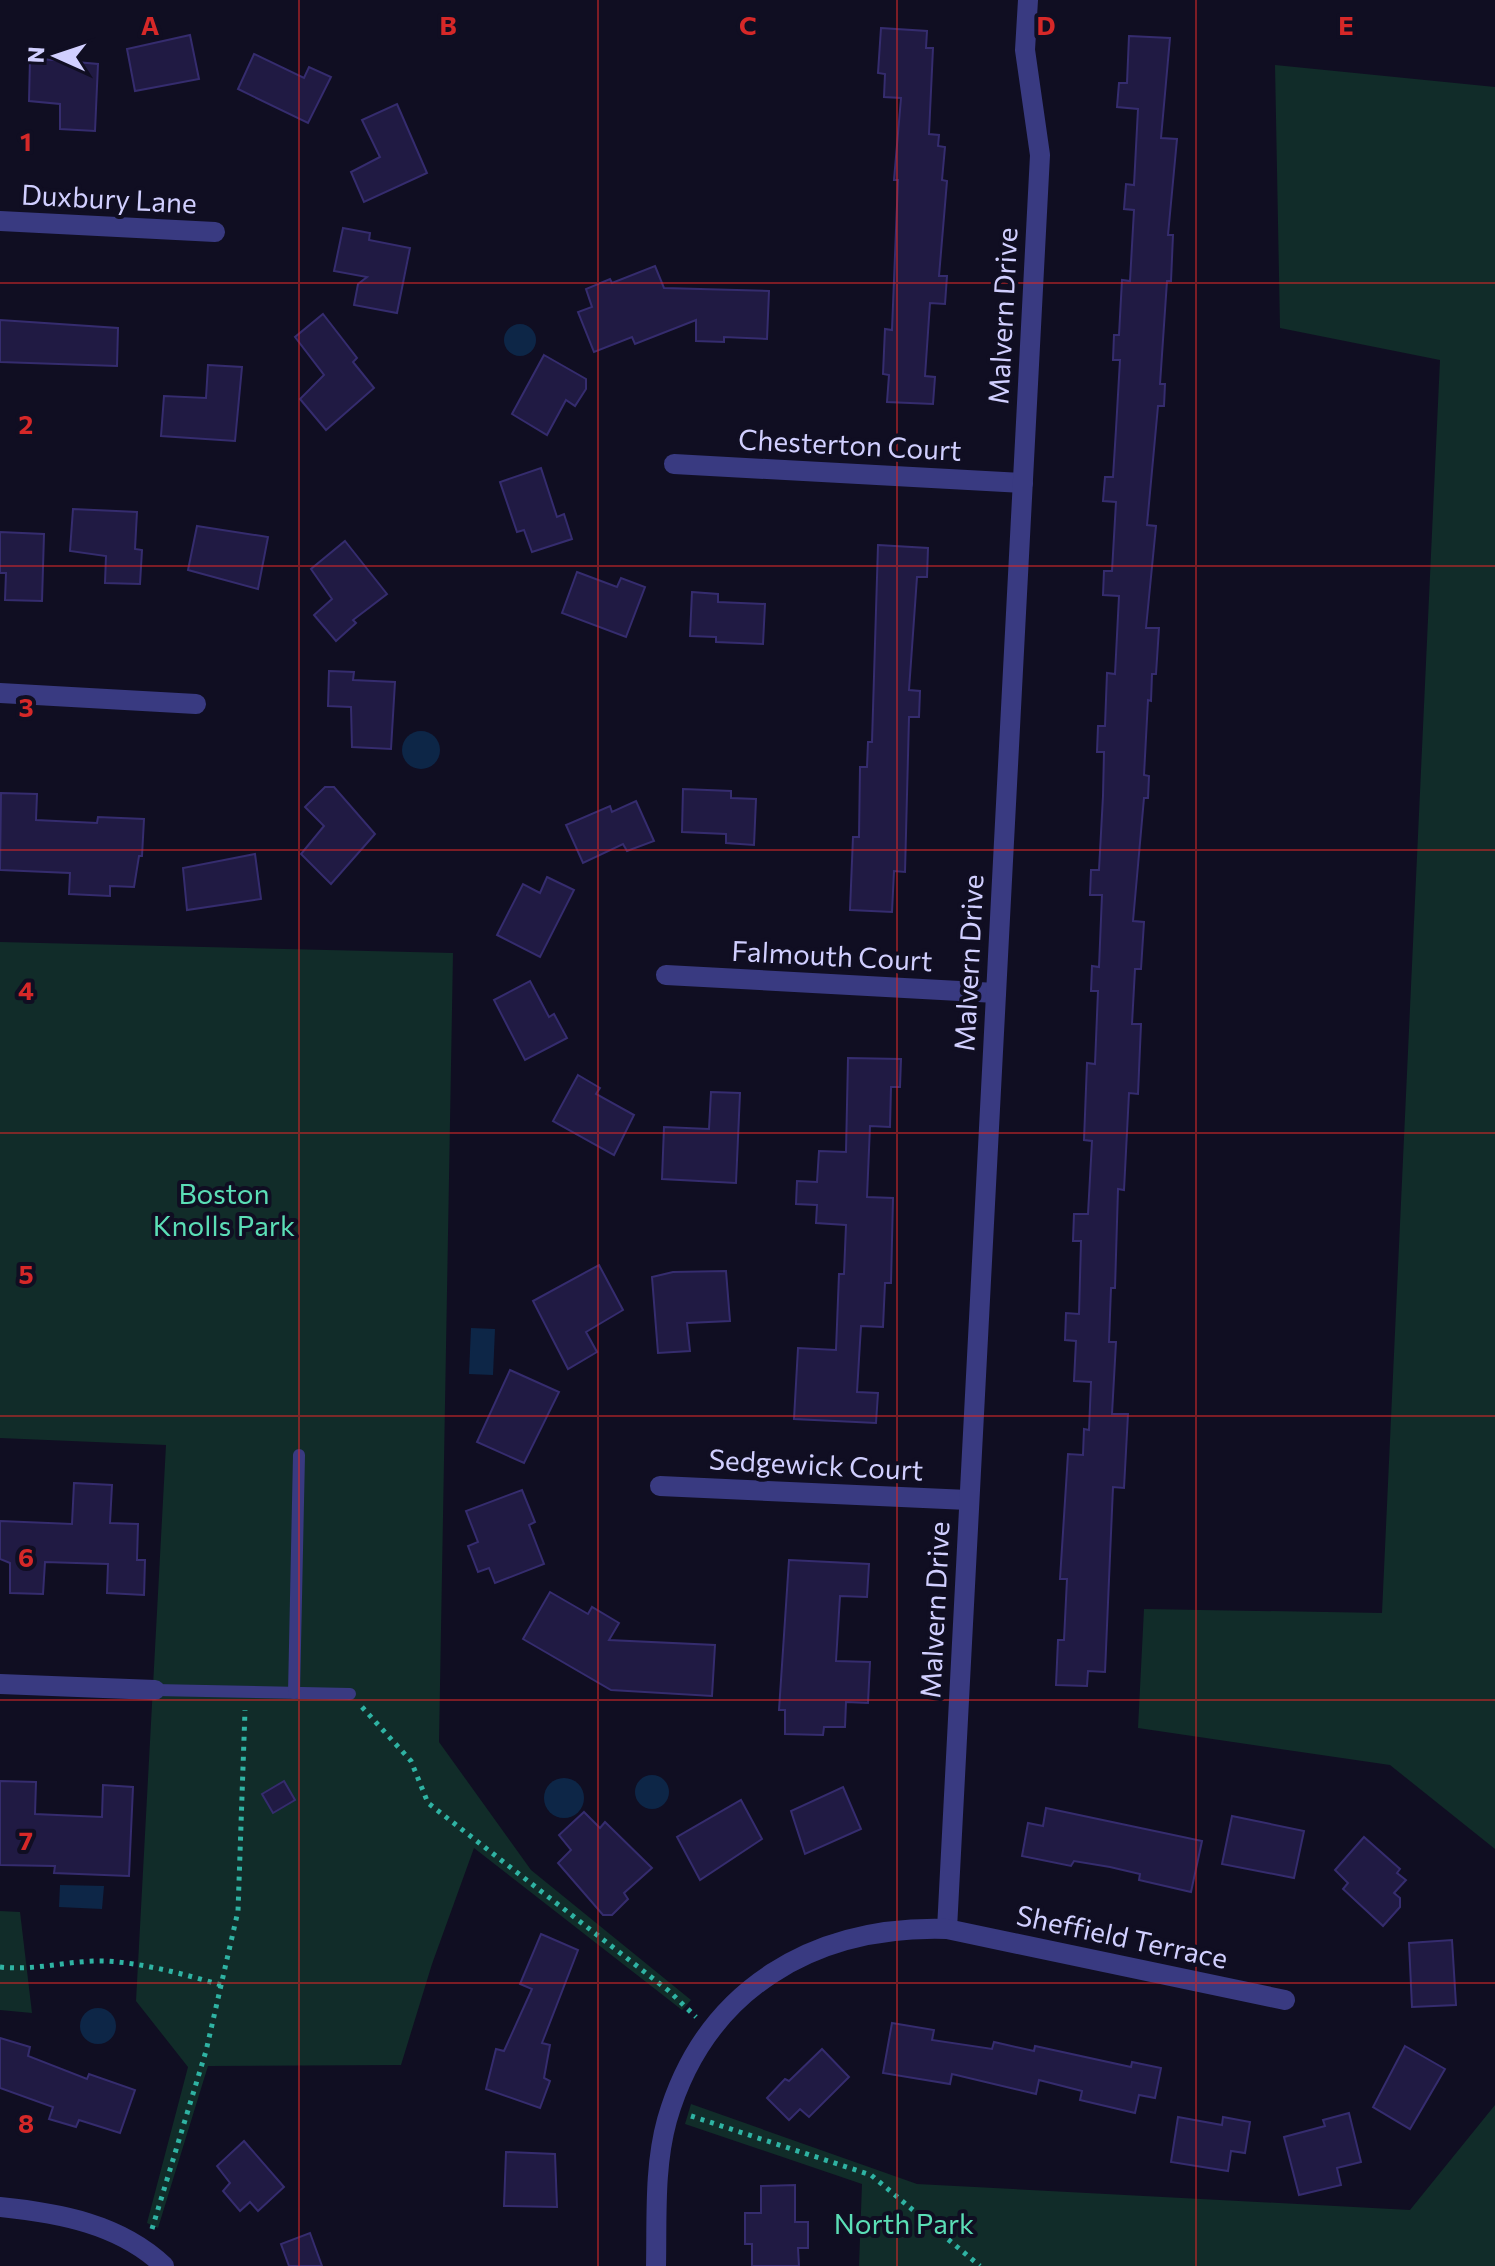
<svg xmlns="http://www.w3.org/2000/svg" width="1495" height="2266" font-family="Commissioner,sans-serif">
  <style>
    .green { fill: #112c29 }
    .water { fill: #0d2647 }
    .building { fill: #201a43; stroke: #352c6e; stroke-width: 2 }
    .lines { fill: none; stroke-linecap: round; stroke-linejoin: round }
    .path { stroke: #2fb3a3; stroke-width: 5; stroke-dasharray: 4 6; stroke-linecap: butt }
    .lane { stroke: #393a81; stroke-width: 12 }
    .street { stroke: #393a81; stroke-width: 20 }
    .grid { fill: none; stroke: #d62828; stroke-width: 2; stroke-opacity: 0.55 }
    .labels { text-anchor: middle; stroke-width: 8; stroke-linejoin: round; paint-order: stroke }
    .street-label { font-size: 28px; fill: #d1cfff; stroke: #100e22 }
    .park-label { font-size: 28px; fill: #5bdeb6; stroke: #100e22 }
    .grid-label { font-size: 26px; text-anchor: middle; font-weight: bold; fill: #d62828; stroke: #100e22; stroke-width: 8; stroke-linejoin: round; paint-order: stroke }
  </style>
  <rect width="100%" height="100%" fill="#100e22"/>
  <!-- green -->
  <g class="green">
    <path d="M1275,65L1495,87V1849L1390,1765L1138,1728L1144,1609L1382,1613L1440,360L1280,328Z"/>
    <path d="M0,942L453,953L439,1742L531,1870L691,2000L682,2010L474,1848L432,1964L401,2065L208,2066L158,2228L147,2223L188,2067L136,2001L166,1445L0,1438Z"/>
    <path d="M0,1911L20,1912L32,2013L0,2010Z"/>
    <path d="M691,2104L917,2184L1410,2210L1495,2105V2266H859L862,2184L685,2124Z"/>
  </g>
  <!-- water -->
  <g class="water">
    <circle cx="520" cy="340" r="16"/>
    <circle cx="421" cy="750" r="19"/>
    <path d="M471,1328L495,1329L493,1375L469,1374Z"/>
    <circle cx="652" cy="1792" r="17"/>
    <circle cx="564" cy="1798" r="20"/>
    <path d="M60,1885L104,1886L102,1909L59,1907Z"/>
    <circle cx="98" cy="2026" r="18"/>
  </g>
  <!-- building -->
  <g class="building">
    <path d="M881,28L927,31L926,48H933L929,134L939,135L938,146L945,147L942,180L947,181L939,276H947L945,304L930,303L925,376L935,377L933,404L887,402L889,375L883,374L885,329L892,330L898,180H894L901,98L884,97L885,74L878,73Z"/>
    <path d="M190,35L199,79L135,91L127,49Z"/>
    <path d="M1129,36L1170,38L1161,138L1177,139L1168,235H1173L1171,281H1167L1160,384H1165L1164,406H1158L1147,525L1156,526L1146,628H1159L1156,674H1152L1151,701L1148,700L1144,775L1149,776L1148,798H1144L1133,921L1144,922L1141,969H1135L1132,1024H1141L1138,1094L1129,1093L1124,1190L1118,1189L1115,1288H1111L1109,1342H1116L1112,1414H1128L1124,1488L1113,1487L1105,1672L1088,1671L1087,1686L1056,1685L1058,1640H1064L1067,1579H1060L1068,1454L1083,1455L1084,1429L1089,1430L1091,1382L1074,1381L1076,1341L1065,1340L1066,1313L1079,1314L1081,1241H1073L1074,1214H1088L1092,1141L1084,1140L1087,1063L1095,1064L1098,991H1091L1092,966L1099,967L1102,895H1090L1091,870H1099L1103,796L1104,752H1097L1098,726H1105L1107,673L1115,674L1119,596L1103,595L1104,571H1112L1116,502L1103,501L1105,477H1113L1116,429L1120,360H1113L1114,335H1119L1122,280L1130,281L1134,210L1124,209L1126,184L1134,185L1138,109L1117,107L1119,83H1127Z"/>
    <path d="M254,54L304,78L309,67L331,77L308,123L238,89Z"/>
    <path d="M30,58L98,64L95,131L60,129V104L29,101Z"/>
    <path d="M397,104L427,173L364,202L351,172L380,157L362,120Z"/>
    <path d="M343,228L370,233L369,240L410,248L397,313L354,305L358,284L367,277L334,271Z"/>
    <path d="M655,266L664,288L769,291L767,339L724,337V342L696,341V320L635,344L632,337L594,352L578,312L592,307L586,289L610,279L612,283Z"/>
    <path d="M323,314L357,358L353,362L374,388L326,430L300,399L324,375L295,337Z"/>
    <path d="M0,320L118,328L117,366L0,362Z"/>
    <path d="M544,355L586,379V389L575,406L566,400L547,435L512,414Z"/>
    <path d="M208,365L242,367L235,441L161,436L164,396L206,398Z"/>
    <path d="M541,468L557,517L564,514L572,539L532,552L524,530L517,532L500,482Z"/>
    <path d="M73,509L137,512L135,549L142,550L140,584L105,583L106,556L70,551Z"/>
    <path d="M197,526L268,537L258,589L188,570Z"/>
    <path d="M0,532L44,534L42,601L5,600L6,573H0Z"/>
    <path d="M345,541L387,594L353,620L356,623L336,641L314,615L332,599L311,569Z"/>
    <path d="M878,545L928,548L927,577H917L909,690L920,691L919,717H909L905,872L894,871L892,912L850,910L853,837H859L860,767H867L868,742H872Z"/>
    <path d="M577,572L617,587L621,578L645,587L626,637L562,613Z"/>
    <path d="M692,592L718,594V602L765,604L763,644L716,642V637L690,636Z"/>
    <path d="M329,671L354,672L353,680L395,682L391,749L352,747L351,707L328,706Z"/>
    <path d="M325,787H334L375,834L331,884L301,854L324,826L305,807Z"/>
    <path d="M683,789L731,791V798L756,799L754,845L726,843V834L682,832Z"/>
    <path d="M1,793L37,794L36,820L97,823L98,817L144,819L142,856H139L134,887L110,886V896L69,894L70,873L0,870Z"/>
    <path d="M636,801L654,841L627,851L623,844L583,863L566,825L610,806L612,812Z"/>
    <path d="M255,854L261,899L187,910L183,868Z"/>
    <path d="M547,877L574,890L540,957L497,935L523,884L540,893Z"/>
    <path d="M530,981L549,1017L554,1014L567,1038L525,1060L494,1000Z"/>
    <path d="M848,1058L901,1059L900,1087H891L890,1127L870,1126L867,1197L893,1198L891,1283H885L883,1327L861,1326L857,1392L878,1393L876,1423L794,1419L798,1348L836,1350L839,1274H844L846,1225L816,1223L817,1205L796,1204L797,1181L817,1182L819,1151L846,1152Z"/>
    <path d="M578,1075L600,1088L596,1094L634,1115L614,1155L553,1121Z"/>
    <path d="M711,1092L740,1093L736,1183L662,1179L664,1127L709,1129Z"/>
    <path d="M599,1265L623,1310L586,1332L597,1352L568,1369L533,1301Z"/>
    <path d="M726,1271L730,1321L687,1323L690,1351L658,1353L652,1277L673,1272Z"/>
    <path d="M510,1370L559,1392L524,1463L477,1442Z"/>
    <path d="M74,1483L112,1485L110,1523L138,1524L137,1560H145L144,1595L107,1593L108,1564L45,1562L43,1594L10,1593V1563L0,1559V1521L72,1524Z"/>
    <path d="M522,1490L535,1522L529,1525L544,1564L495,1583L489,1568L478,1572L468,1546L478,1542L466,1511Z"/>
    <path d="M789,1560L869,1564L867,1597L840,1596L836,1661L870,1662L868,1703L846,1702L845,1727H824L823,1735L785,1734V1710H779Z"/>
    <path d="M550,1592L588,1614L592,1607L619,1623L609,1640L715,1645L712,1696L611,1690L523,1639Z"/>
    <path d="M0,1781L36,1782L35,1814L102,1817L103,1785L133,1787L129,1876L54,1873L55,1866L0,1865Z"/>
    <path d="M284,1781L295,1800L273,1813L262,1794Z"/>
    <path d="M843,1787L861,1829L805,1854L791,1811Z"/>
    <path d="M741,1800L762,1839L700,1880L677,1837Z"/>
    <path d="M1046,1808L1202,1841L1191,1892L1139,1880L1140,1874L1110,1867L1074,1861L1071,1866L1022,1856L1028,1823L1043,1826Z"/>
    <path d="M584,1812L600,1828L605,1822L652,1868L624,1893L628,1899L612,1915H603L558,1863L571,1850L559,1835Z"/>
    <path d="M1232,1816L1304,1831L1294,1878L1222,1864Z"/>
    <path d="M1364,1837L1400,1869L1397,1873L1406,1880L1394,1893L1400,1898V1907L1383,1926L1343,1889L1348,1883L1335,1870Z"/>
    <path d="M541,1934L578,1950L542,2043L550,2045L544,2078L550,2081L540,2108L486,2089L496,2049L504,2051L532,1989L520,1984Z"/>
    <path d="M1452,1940L1456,2005L1412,2007L1409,1943Z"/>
    <path d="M892,2023L934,2030L932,2040L992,2049L994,2042L1034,2051L1035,2046L1131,2067L1132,2062L1161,2068L1155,2098L1139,2095L1135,2113L1080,2100L1082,2091L1039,2080L1036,2094L952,2074L950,2084L883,2073Z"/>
    <path d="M0,2038L30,2047L28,2056L87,2079L89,2074L135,2090L120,2133L79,2120L76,2127L49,2119L53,2107L0,2088Z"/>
    <path d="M1405,2046L1445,2069L1410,2129L1373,2107Z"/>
    <path d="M822,2049L849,2077L809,2117L800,2109L789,2120L767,2098L785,2079L789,2081Z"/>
    <path d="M1349,2113L1361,2162L1337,2168L1341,2185L1299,2195L1284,2137L1325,2126L1323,2120Z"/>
    <path d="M1178,2117L1222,2125L1223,2117L1250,2122L1245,2153L1231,2151L1228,2171L1171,2162Z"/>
    <path d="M244,2141L284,2187L258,2211L250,2202L240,2211L223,2191L230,2183L217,2166Z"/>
    <path d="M506,2152L555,2154L557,2207L504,2206Z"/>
    <path d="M795,2185V2222H808V2248H798L799,2266H752V2244H745V2213H761V2186Z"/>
    <path d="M310,2233L322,2266H289L281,2244Z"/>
  </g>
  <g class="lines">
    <!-- path -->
    <g class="path">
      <path d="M362,1707L411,1761L428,1803L669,1991L696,2017"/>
      <path d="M0,1967C36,1971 70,1960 105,1961C143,1963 184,1974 221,1985"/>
      <path d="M691,2116L871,2175L980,2266"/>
      <path d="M152,2229L206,2051L238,1911L245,1710"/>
    </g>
    <!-- lane -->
    <g class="lane">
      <path d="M155,1690L350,1694"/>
      <path d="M294,1693L299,1455"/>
    </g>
    <!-- street -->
    <g class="street">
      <path d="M0,221L215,232"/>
      <path d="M674,464L1023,483"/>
      <path d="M0,693L196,704"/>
      <path d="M666,975L996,993"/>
      <path d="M660,1486L968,1500"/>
      <path d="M0,1684L155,1690"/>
      <path d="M947,1929L1040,155L1025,50L1028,0"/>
      <path d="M0,2207C59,2213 120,2224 164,2266"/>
      <path d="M656,2266C657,2218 654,2167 667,2120C705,1988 815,1925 947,1929L1285,2000"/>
    </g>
  </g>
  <!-- grid -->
  <path class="grid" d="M299,0V2266M598,0V2266M897,0V2266M1196,0V2266M0,283H1495M0,566H1495M0,850H1495M0,1133H1495M0,1416H1495M0,1700H1495M0,1983H1495"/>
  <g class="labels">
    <!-- street labels -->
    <g class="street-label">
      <text transform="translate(109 199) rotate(3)" y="10">Duxbury Lane</text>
      <text transform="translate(1003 316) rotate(-87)" y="10">Malvern Drive</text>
      <text transform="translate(850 445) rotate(3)" y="10">Chesterton Court</text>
      <text transform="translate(832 956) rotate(3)" y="10">Falmouth Court</text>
      <text transform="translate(969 963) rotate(-87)" y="10">Malvern Drive</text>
      <text transform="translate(816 1465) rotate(3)" y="10">Sedgewick Court</text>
      <text transform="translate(935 1610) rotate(-87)" y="10">Malvern Drive</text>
      <text transform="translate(1122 1937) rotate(12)" y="10">Sheffield Terrace</text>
    </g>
    <!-- park labels -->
    <g class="park-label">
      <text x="224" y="1204">Boston<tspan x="224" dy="32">Knolls Park</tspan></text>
      <text x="904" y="2234">North Park</text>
    </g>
  </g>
  <g class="grid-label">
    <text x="150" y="35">A</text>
    <text x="448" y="35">B</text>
    <text x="748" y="35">C</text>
    <text x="1046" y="35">D</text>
    <text x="1346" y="35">E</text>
    <text x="26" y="151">1</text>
    <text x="26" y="434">2</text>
    <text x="26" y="717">3</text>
    <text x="26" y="1000">4</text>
    <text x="26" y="1284">5</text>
    <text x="26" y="1567">6</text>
    <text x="26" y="1850">7</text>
    <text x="26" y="2133">8</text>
  </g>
  <!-- north arrow -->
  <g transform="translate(56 56) rotate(273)" stroke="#100e22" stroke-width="6" paint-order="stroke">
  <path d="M0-6L14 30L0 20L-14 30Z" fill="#d1cfff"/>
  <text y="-12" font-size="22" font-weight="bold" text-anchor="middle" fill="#d1cfff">N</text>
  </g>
</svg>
